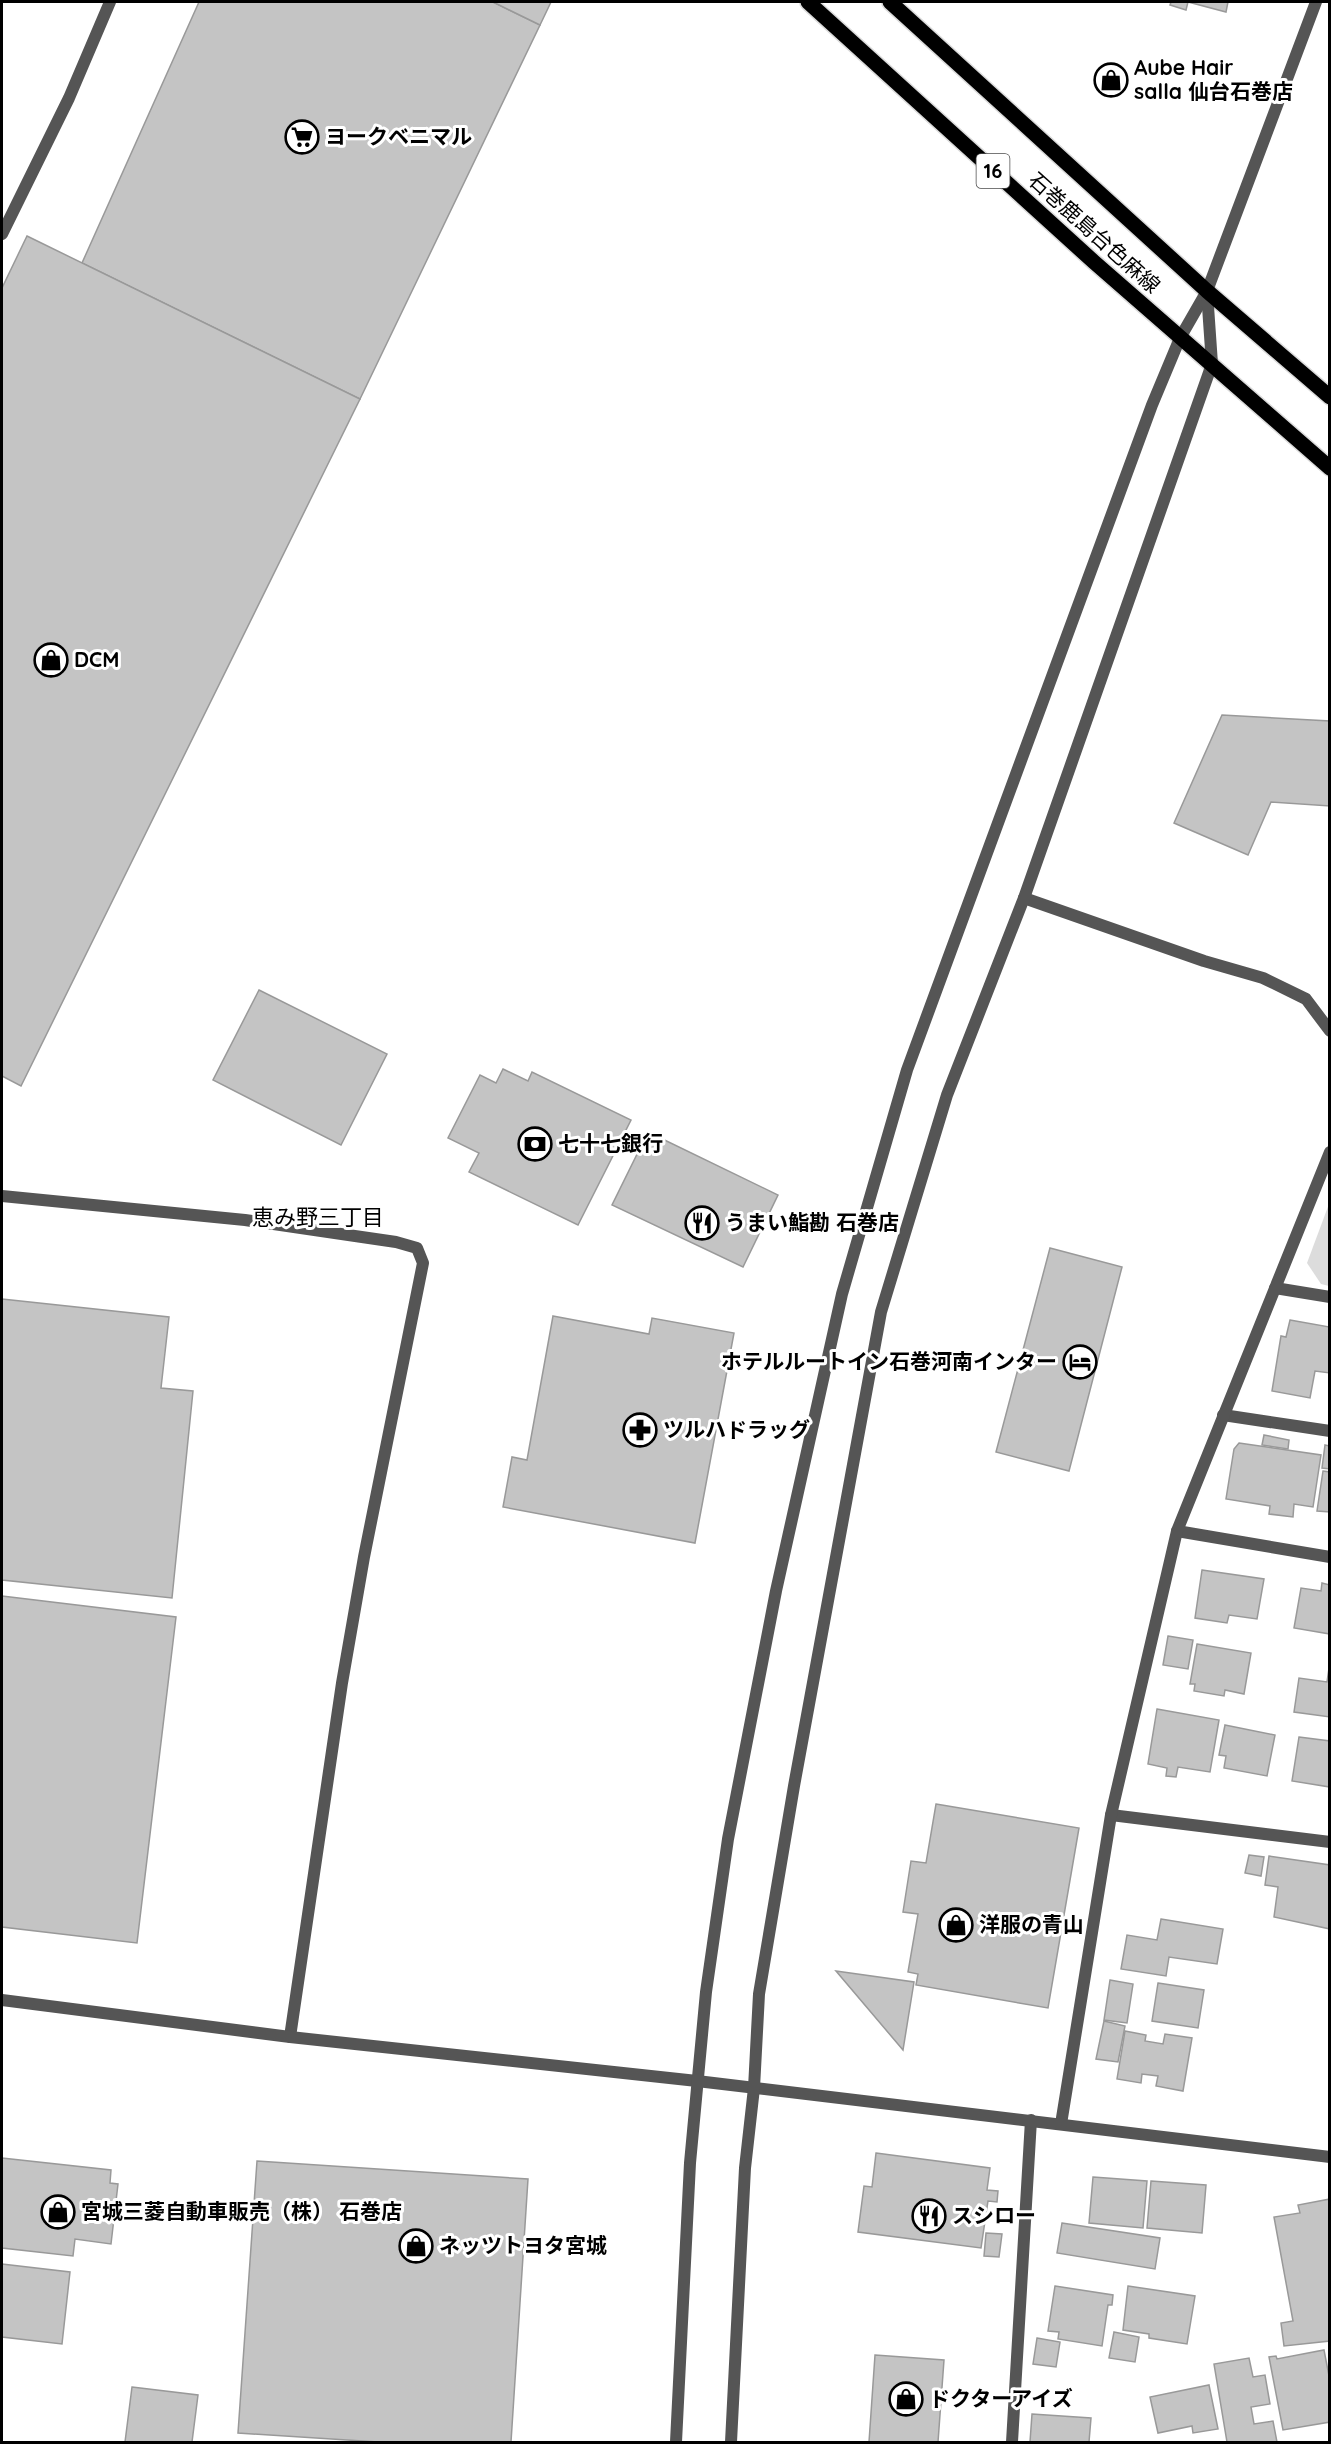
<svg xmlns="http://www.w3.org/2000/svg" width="1331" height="2444" font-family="Quicksand,'Noto Sans JP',sans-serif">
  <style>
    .green { fill: #dcdcdc }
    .building { fill: #c4c4c4; stroke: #999; stroke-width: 1.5 }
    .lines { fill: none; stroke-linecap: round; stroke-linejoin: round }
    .primary-casing { stroke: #dbdbdb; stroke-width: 18 }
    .minor { stroke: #555; stroke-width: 12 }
    .tertiary { stroke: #555; stroke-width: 12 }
    .primary { stroke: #000; stroke-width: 15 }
    .labels { text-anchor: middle; stroke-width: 6; stroke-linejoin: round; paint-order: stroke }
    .shield { fill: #fff; stroke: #4c4c4c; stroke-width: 1.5 }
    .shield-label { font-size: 20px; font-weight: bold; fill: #000 }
    .poi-label { font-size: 21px; font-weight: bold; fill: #000; stroke: #fff; text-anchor: start }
    .street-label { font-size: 21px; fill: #000; stroke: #fff }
    .neighbourhood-label { font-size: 22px; fill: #000; stroke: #fff }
  </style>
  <rect width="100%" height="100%" fill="#fff"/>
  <!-- green -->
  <path class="green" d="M1329,1204V1286L1321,1284L1307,1263Z"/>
  <!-- building -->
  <g class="building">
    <path d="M199,2H493L540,25L360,399L82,263Z"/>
    <path d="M493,2H551L540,25Z"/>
    <path d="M1171,2H1228L1226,12L1188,2L1186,10L1170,5Z"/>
    <path d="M27,236L360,399L21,1086L2,1076V288Z"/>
    <path d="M1222,715L1330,721V806L1271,802L1248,855L1174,823Z"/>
    <path d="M259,990L387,1054L341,1145L213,1080Z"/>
    <path d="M503,1069L528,1081L532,1072L631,1120L578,1225L469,1172L479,1153L448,1138L480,1075L496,1083Z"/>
    <path d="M648,1132L778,1195L743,1267L612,1205Z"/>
    <path d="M1050,1248L1122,1267L1069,1471L996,1452Z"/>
    <path d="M2,1299L169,1317L161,1388L193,1391L172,1598L2,1580Z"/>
    <path d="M553,1316L649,1334L652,1318L734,1333L695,1543L503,1507L512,1457L527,1460Z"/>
    <path d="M1290,1320L1329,1327L1330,1321V1373L1315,1371L1310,1398L1272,1391L1281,1336L1286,1337Z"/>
    <path d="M1264,1435L1289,1440L1288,1449L1262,1445Z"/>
    <path d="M1239,1443L1321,1455L1313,1507L1294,1504L1293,1517L1269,1514L1270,1506L1226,1499L1234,1449Z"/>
    <path d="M1325,1445L1330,1446V1469L1322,1468Z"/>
    <path d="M1323,1471L1330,1472V1512L1317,1511Z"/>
    <path d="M1202,1570L1264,1579L1257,1619L1229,1615L1227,1623L1195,1618Z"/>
    <path d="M1322,1583L1330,1585V1634L1294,1628L1301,1588L1321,1591Z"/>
    <path d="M2,1596L176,1617L137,1943L2,1927Z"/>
    <path d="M1168,1636L1193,1640L1188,1669L1163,1665Z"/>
    <path d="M1197,1644L1251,1653L1244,1694L1225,1690L1224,1696L1194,1691L1195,1684H1190Z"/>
    <path d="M1329,1668L1330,1717L1294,1712L1299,1678L1327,1682Z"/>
    <path d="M1157,1709L1219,1720L1210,1772L1178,1767L1176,1777L1166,1776L1167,1768L1148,1764Z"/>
    <path d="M1225,1725L1275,1735L1267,1776L1224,1768L1226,1756L1219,1755Z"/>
    <path d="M1299,1737L1330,1741V1787L1292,1781Z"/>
    <path d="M936,1804L1079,1828L1048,2008L916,1985L918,1974L908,1972L918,1914L903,1912L911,1861L926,1863Z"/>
    <path d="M1249,1855L1264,1857L1261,1876L1245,1873Z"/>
    <path d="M1269,1856L1330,1865V1929L1274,1917L1278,1887L1265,1885Z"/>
    <path d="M1161,1919L1223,1929L1217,1964L1169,1957L1166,1976L1121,1969L1127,1935L1157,1940Z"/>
    <path d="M836,1971L914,1982L903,2050Z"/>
    <path d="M1110,1980L1133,1984L1127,2023L1104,2020Z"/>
    <path d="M1158,1983L1204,1990L1198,2028L1152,2021Z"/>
    <path d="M1104,2021L1125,2026L1118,2062L1096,2059Z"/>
    <path d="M1125,2031L1146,2035L1145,2041L1163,2044L1165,2034L1192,2038L1183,2091L1156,2086L1158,2076L1142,2074L1141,2083L1117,2079Z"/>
    <path d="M876,2153L990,2168L987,2190L998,2191L997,2202L988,2201L981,2248L858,2232L864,2186L872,2187Z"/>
    <path d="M2,2158L111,2170L110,2183L118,2184L111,2244L75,2239L73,2256L2,2248Z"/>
    <path d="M257,2161L528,2179L511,2442H378L238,2433Z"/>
    <path d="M1093,2177L1147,2181L1143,2228L1089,2223Z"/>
    <path d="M1151,2181L1206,2185L1202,2233L1147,2228Z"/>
    <path d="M1330,2199V2341L1284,2346L1281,2323L1293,2321L1274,2217L1300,2213L1298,2205Z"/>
    <path d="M1062,2223L1160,2238L1155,2269L1057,2253Z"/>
    <path d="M986,2233L1002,2234L999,2257L984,2256Z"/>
    <path d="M2,2264L70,2272L62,2344L2,2337Z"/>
    <path d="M1055,2286L1113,2295L1112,2305H1108L1102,2346L1058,2339L1059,2332L1048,2331Z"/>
    <path d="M1128,2286L1195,2296L1187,2344L1149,2338V2334L1123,2330Z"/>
    <path d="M1114,2332L1139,2337L1135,2362L1109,2358Z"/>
    <path d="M1037,2338L1060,2342L1056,2367L1033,2364Z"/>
    <path d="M1324,2350L1330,2381V2422L1283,2430L1269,2357L1276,2356L1277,2359Z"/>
    <path d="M875,2355L944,2360L938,2442H869Z"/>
    <path d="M1249,2358L1253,2377L1265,2375L1270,2404L1251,2407L1254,2424L1273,2421L1277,2442H1227L1214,2364Z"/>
    <path d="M1209,2385L1218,2429L1193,2433L1192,2426L1158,2433L1150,2397Z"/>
    <path d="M132,2387L198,2395L192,2442H125Z"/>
    <path d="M1032,2414L1091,2418L1089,2442H1030Z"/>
  </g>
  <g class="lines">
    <!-- primary casing -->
    <g class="primary-casing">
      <g id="primary">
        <path d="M808,2L1094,262L1330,468"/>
        <path d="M890,2L1207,291L1330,397"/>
      </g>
    </g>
    <!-- minor -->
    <g class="minor">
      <path d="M2,234L69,98L110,2"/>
      <path d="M1024,898L1204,961L1263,978L1306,999L1330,1031"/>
      <path d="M2,1196L245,1220L396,1242L417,1248L423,1263L364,1557L342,1683L290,2037"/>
      <path d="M1275,1288L1330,1297"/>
      <path d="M1223,1415L1330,1431"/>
      <path d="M1177,1531L1330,1557"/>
      <path d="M1111,1815L1330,1842"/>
      <path d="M1061,2124L1111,1815L1177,1531L1330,1152"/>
      <path d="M1012,2442L1031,2120"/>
    </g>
    <!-- tertiary -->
    <g class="tertiary">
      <path d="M2,2000L290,2037L697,2081L1330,2157"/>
      <path d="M676,2442L690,2163L706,1992L728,1839L776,1591L842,1294L907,1070L1152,405L1180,338L1207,291L1316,2"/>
      <path d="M731,2442L745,2168L754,2088L759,1994L794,1786L881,1312L947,1095L1024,898L1212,364L1207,292"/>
    </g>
    <!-- primary -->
    <use href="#primary" class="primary"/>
  </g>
  <!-- icons -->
  <defs>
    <g id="shop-ring" transform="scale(1.725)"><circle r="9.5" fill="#fff" stroke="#000" stroke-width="1.5"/><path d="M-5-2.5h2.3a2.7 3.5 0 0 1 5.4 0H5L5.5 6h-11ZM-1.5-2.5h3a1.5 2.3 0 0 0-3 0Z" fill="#000"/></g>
    <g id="supermarket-ring" transform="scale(1.725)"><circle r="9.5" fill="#fff" stroke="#000" stroke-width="1.5"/><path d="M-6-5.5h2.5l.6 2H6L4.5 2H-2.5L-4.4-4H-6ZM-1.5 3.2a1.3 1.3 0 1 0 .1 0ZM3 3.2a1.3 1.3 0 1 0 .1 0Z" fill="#000"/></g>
    <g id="bank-ring" transform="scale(1.725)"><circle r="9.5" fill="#fff" stroke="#000" stroke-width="1.5"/><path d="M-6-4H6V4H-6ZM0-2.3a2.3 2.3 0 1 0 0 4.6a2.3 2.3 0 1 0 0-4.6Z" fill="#000"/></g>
    <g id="restaurant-ring" transform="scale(1.725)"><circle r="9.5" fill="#fff" stroke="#000" stroke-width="1.5"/><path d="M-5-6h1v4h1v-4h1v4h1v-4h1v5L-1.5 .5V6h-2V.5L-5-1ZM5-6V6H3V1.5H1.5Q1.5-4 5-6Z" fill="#000"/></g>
    <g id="hotel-ring" transform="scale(1.725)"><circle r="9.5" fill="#fff" stroke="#000" stroke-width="1.5"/><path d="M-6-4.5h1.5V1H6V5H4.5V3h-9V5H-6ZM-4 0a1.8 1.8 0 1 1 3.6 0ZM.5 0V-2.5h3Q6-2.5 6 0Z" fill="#000"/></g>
    <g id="pharmacy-ring" transform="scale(1.725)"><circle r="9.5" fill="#fff" stroke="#000" stroke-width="1.5"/><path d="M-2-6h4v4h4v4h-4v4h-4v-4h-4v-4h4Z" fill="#000"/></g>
  </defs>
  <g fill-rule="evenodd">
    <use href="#shop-ring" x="1111" y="80"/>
    <use href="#supermarket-ring" x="302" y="137"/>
    <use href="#shop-ring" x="51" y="660"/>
    <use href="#bank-ring" x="535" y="1144"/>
    <use href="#restaurant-ring" x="702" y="1223"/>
    <use href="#hotel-ring" x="1080" y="1362"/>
    <use href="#pharmacy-ring" x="640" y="1430"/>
    <use href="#shop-ring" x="956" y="1925"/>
    <use href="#shop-ring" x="58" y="2212"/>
    <use href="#restaurant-ring" x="929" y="2216"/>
    <use href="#shop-ring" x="416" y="2246"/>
    <use href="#shop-ring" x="906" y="2399"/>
  </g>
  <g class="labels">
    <!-- shield labels -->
    <rect class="shield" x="976.5" y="154" width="33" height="34" rx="4.5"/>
    <g class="shield-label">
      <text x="993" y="178">16</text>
    </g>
    <!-- poi labels -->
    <g class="poi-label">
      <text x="1134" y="75">Aube Hair<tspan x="1134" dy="24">salla 仙台石巻店</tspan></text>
      <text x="325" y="144">ヨークベニマル</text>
      <text x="74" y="667">DCM</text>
      <text x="558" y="1151">七十七銀行</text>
      <text x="725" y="1230">うまい鮨勘 石巻店</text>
      <text x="1057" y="1369" text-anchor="end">ホテルルートイン石巻河南インター</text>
      <text x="663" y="1437">ツルハドラッグ</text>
      <text x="979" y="1932">洋服の青山</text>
      <text x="81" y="2219">宮城三菱自動車販売（株） 石巻店</text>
      <text x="952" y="2223">スシロー</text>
      <text x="439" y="2253">ネッツトヨタ宮城</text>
      <text x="929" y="2406">ドクターアイズ</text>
    </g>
    <!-- street labels -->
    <g class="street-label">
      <text transform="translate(1094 233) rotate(42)" y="7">石巻鹿島台色麻線</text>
    </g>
    <!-- neighbourhood labels -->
    <g class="neighbourhood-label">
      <text x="318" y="1225">恵み野三丁目</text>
    </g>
  </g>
  <!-- border -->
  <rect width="1331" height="2444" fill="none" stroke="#000000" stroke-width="6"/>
</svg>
